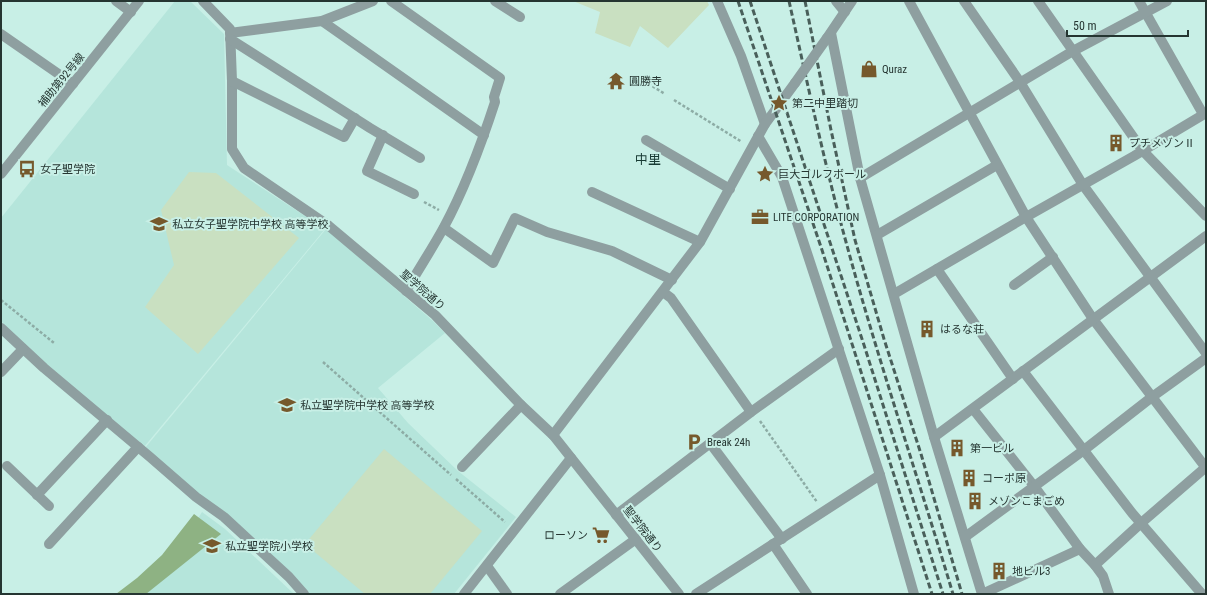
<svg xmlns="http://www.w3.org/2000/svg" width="1207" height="595" font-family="'Roboto Condensed','Noto Sans JP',sans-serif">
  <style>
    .built { fill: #b5e5db }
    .green { fill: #c9e0c1 }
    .forest { fill: #8eb283 }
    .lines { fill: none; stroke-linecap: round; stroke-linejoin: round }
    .path { stroke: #8daca5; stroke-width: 2.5; stroke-dasharray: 3 2; stroke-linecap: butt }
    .minor { stroke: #8e9fa0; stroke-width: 10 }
    .rail { stroke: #495f5a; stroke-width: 3; stroke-dasharray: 6 3; stroke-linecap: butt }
    .minor-bridge { stroke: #8e9fa0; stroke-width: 10 }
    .labels { text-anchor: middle; stroke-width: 4; stroke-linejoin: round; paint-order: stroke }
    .poi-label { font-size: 11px; fill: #253531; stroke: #c8efe6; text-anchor: start }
    .street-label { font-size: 11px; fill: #253531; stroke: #c8efe6 }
    .quarter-label { font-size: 13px; fill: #183b34; stroke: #c8efe6 }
  </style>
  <rect width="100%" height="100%" fill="#c8efe6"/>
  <!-- built -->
  <g class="built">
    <path d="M175,1H190L224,34L227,165L325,229L144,447L26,348L1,321V218Z"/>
    <path d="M326,229L433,321L445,333L378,388L408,423L458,471L516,517L454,594H309L301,584L145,448Z"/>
    <path d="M202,512L225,529L294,594H132L170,563Z"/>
  </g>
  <!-- green -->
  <g class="green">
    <path d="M573,1H707L709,5L668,48L640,26L630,47L595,33L600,12Z"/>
    <path d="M189,172L216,173L299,238L198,354L145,307L174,265L161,210Z"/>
    <path d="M384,449L482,531L430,594H365L305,544Z"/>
  </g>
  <!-- forest -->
  <path class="forest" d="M194,514L221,534L146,594H116L137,578L162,555Z"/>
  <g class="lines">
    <!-- path -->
    <g class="path">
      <path d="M644,81L665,94"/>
      <path d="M674,100L742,142"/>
      <path d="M424,202L439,210"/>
      <path d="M1,300L54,343"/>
      <path d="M323,362L451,475"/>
      <path d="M760,421L817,502"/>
      <path d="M456,479L505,522"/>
    </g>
    <!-- minor -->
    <g class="minor">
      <path d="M116,1L131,12"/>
      <path d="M203,1L230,29L232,81V149L244,168L329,226L435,315L521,405L553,435L679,594"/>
      <path d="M391,1L500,78L494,97L495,102C481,145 465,188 444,227C432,249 418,270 406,291"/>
      <path d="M495,1L520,17"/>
      <path d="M717,1L741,56L765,124"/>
      <path d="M836,1L845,12"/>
      <path d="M909,1L1026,217L1093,319L1206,468"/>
      <path d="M964,1L1020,82L1083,185L1206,353"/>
      <path d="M1038,1L1143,151L1206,216"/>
      <path d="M1139,1L1203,114"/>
      <path d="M322,21L484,135"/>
      <path d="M230,33L322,21L373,1"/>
      <path d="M831,33L860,178L934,437L982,594"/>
      <path d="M1,34L73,84"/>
      <path d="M827,38L852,1"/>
      <path d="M230,39L370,128L420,158"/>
      <path d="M232,81L344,137L355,118"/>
      <path d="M383,135L367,171L414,194"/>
      <path d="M758,136L782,177L880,475L914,594"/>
      <path d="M646,140L730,189"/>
      <path d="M1,174L139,1"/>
      <path d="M860,178L1073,51L1167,1"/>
      <path d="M592,192L700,242"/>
      <path d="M444,228L493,263L515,218L547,232L612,251L672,280"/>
      <path d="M877,235L997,165"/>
      <path d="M937,269L1013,379"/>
      <path d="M1014,285L1053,257"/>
      <path d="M663,292L671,298L751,412"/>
      <path d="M894,294L1026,217L1134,156L1206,113"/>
      <path d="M1,328L44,368L150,457L196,497L224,517L289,577L304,594"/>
      <path d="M1023,371L1132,513L1202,594"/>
      <path d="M1,372L23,349"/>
      <path d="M973,409L1034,486L1080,549L1095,565"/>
      <path d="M553,435L700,242L765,124L795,83"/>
      <path d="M934,437L1206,236"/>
      <path d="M710,443L782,539"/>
      <path d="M7,466L49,506"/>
      <path d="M462,467L521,405"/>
      <path d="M37,495L107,420"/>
      <path d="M616,515L751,412L839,349"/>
      <path d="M965,537L1084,450L1152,397L1206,358"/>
      <path d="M49,544L138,447"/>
      <path d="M773,544L807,594"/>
      <path d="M487,566L507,594"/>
      <path d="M464,594L571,458"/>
      <path d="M560,594L636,539"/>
      <path d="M696,594L880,475"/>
      <path d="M982,594L1080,549"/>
      <path d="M1109,594L1103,576L1095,565L1140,524L1206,467"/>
    </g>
    <!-- rail -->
    <g class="rail">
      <path d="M738,1L822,250L932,594"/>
      <path d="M750,1L864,345L943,594"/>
      <path d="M789,1C807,81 824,162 846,242C878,360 918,477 953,594"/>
      <path d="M805,1L831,130L855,240L884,339L921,454L962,594"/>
    </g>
    <!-- minor-bridge -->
    <path class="minor-bridge" d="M795,83L827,38"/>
  </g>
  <!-- icons -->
  <defs>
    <g id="shop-bare" transform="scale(1.38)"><path d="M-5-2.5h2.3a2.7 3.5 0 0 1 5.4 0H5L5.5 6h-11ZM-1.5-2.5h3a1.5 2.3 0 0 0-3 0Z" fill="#76592c" stroke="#c8efe6" stroke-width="2.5" paint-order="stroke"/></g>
    <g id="temple-bare" transform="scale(1.38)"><path d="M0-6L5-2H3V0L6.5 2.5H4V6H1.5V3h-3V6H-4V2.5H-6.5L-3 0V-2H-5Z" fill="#76592c" stroke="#c8efe6" stroke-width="2.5" paint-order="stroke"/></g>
    <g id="sight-bare" transform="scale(1.38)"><path d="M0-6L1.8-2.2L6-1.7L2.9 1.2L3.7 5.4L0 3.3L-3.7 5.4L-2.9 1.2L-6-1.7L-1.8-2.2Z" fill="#76592c" stroke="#c8efe6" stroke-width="2.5" paint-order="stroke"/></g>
    <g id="building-bare" transform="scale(1.38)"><path d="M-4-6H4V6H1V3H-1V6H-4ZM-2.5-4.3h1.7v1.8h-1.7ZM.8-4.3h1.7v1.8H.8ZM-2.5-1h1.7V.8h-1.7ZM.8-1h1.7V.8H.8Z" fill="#76592c" stroke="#c8efe6" stroke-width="2.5" paint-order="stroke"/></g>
    <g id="bus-bare" transform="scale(1.38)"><path d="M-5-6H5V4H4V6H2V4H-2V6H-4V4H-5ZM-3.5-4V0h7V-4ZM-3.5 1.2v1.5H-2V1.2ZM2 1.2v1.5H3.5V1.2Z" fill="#76592c" stroke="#c8efe6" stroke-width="2.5" paint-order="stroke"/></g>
    <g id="office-bare" transform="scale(1.38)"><path d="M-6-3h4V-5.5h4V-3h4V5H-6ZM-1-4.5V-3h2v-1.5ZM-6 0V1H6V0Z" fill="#76592c" stroke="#c8efe6" stroke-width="2.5" paint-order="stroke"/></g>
    <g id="school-bare" transform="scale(1.38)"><path d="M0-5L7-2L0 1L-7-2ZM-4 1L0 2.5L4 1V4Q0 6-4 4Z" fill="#76592c" stroke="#c8efe6" stroke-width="2.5" paint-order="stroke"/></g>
    <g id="parking-bare" transform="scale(1.38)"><path d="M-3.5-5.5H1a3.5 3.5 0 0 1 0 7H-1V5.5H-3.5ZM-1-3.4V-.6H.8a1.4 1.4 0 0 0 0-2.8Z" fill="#76592c" stroke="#c8efe6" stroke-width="2.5" paint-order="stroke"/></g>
    <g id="supermarket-bare" transform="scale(1.38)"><path d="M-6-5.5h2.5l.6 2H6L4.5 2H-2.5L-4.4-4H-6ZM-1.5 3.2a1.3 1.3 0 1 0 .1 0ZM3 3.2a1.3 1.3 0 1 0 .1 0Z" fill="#76592c" stroke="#c8efe6" stroke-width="2.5" paint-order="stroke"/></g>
  </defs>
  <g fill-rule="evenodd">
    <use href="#shop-bare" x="869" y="69"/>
    <use href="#temple-bare" x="616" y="81"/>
    <use href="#sight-bare" x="779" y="103"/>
    <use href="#building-bare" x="1116" y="143"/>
    <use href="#bus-bare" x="27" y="169"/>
    <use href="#sight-bare" x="765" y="174"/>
    <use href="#office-bare" x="760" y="217"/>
    <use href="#school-bare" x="159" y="224"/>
    <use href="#building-bare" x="927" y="329"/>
    <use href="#school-bare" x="287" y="405"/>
    <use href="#parking-bare" x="694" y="442"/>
    <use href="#building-bare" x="957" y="448"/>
    <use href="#building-bare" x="969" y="478"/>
    <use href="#building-bare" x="975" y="501"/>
    <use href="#supermarket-bare" x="601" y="535"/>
    <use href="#school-bare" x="212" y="546"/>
    <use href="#building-bare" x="999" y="571"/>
  </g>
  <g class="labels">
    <!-- poi labels -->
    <g class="poi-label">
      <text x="882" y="73">Quraz</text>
      <text x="629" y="85">圓勝寺</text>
      <text x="792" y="107">第二中里踏切</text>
      <text x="1129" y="147">プチメゾンⅡ</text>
      <text x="40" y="173">女子聖学院</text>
      <text x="778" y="178">巨大ゴルフボール</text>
      <text x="773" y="221">LITE CORPORATION</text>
      <text x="172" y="228">私立女子聖学院中学校 高等学校</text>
      <text x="940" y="333">はるな荘</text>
      <text x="300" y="409">私立聖学院中学校 高等学校</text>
      <text x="707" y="446">Break 24h</text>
      <text x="970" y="452">第一ビル</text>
      <text x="982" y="482">コーポ原</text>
      <text x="988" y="505">メゾンこまごめ</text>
      <text x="588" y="539" text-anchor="end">ローソン</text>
      <text x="225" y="550">私立聖学院小学校</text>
      <text x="1012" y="575">地ビル3</text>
    </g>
    <!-- street labels -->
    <g class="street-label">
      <text transform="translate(61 80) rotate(-51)" y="4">補助第92号線</text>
      <text transform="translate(423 290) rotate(41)" y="4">聖学院通り</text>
      <text transform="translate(643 529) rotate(52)" y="4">聖学院通り</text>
    </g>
    <!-- quarter labels -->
    <g class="quarter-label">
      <text x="648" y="164">中里</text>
    </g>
  </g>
  <!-- border -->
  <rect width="1207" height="595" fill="none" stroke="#253531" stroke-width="4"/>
  <!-- scale -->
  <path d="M1067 30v6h121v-6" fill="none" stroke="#253531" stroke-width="2"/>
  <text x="1073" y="30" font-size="12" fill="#253531" stroke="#c8efe6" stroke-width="3" paint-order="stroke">50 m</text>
</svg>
